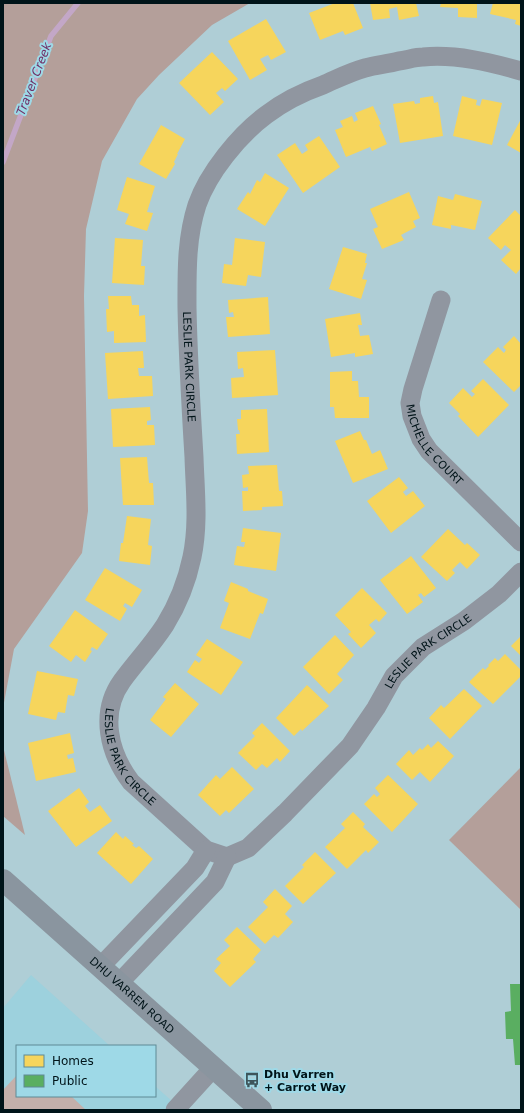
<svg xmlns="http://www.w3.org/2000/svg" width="524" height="1113" font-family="'DejaVu Sans',sans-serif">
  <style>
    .built { fill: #9dd1dd }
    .green { fill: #c4b0ab }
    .forest { fill: #b49f9a }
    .homes { fill: #f6d55c }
    .public { fill: #5aae61 }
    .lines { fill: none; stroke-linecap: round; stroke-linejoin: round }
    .stream { stroke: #c3a7c7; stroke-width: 5.5 }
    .minor { stroke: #9096a0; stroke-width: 19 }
    .secondary { stroke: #8a959f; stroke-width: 22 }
    .labels { text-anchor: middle; stroke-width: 4; stroke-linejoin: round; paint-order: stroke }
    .street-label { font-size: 11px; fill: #001419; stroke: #9ed9e7 }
    .poi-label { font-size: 11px; font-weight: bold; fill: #001419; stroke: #9ed9e7; text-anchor: start }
    .water-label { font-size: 12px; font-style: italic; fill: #702f66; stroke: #9ed9e7 }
  </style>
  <rect width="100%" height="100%" fill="#afced6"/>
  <!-- built -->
  <path class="built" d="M31,975L110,1046H17V1096H155V1086L182,1110H3V1008Z"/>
  <!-- green -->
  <path class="green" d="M17,1075V1096H71L86,1110H3V1090Z"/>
  <!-- forest -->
  <g class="forest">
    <path d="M3,3H250L212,25L159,75L137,99L102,161L86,229L84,296L88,511L82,553L14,649L3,708Z"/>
    <path d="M3,746L25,835L3,816Z"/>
    <path d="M521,767V910L449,840Z"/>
  </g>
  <!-- homes -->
  <g class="homes">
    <path d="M335,3H353L363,28L345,35L343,31L320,40L309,13Z"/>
    <path d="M370,3H416L419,16L399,20L397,7L389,9L390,18L373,20Z"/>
    <path d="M441,3H477V18L458,17V8L440,7Z"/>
    <path d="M493,3H521V26L515,24L516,20L490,14Z"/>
    <path d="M266,19L286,52L271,60L268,55L260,59L267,70L250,80L228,41Z"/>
    <path d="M212,52L238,79L225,91L222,88L216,93L224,102L210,115L179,83Z"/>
    <path d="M433,96L434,103L438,102L443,136L400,143L393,104L414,101L415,104L420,103V98Z"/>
    <path d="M462,96L477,100L476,105L480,106L482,99L502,103L492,145L453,136Z"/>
    <path d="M373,106L381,124L379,125L387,144L372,151L370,147L346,157L335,130L343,127L340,121L352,116L354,122L358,120L355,113Z"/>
    <path d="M521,119V153L507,145Z"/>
    <path d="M161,125L185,139L177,154H178L174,162L175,164L166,179L139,164Z"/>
    <path d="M319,136L340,167L303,193L277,155L295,143L302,154L308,150L305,145Z"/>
    <path d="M265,173L289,188L265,226L237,209L248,192L250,194L257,180L260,182Z"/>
    <path d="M127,177L155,186L147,212L153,213L147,231L125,224L129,214L117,210Z"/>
    <path d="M409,192L420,218L413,221L416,227L401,235L404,240L382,249L373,229L378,227L370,209Z"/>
    <path d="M455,194L482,201L475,230L451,225V229L432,225L438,196L453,200Z"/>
    <path d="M515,210L521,216V268L516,274L501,260L511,250L505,245L501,250L488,238Z"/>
    <path d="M115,238L143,240L141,266H145L144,285L112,283Z"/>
    <path d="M235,238L265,242L261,277L248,275L246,286L222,283L224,264L232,265Z"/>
    <path d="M343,247L367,254L365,263H367L362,279L367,280L361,299L329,289Z"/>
    <path d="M108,296H131L132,305H139V316L145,315L146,342L114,343V331L107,332L106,309H109Z"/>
    <path d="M268,297L270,334L228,337L226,317H234L233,312L229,313L228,300Z"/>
    <path d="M360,313L362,325H358L360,336L369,335L373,354L355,357V353L331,357L325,319Z"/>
    <path d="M514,336L521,344V385L514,392L483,362L498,347L504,353L506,350L503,347Z"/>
    <path d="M275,350L278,395L232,398L231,378L244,377L243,368L238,369L237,352Z"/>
    <path d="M143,351L144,368H138L139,376H152L153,396L108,399L105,353Z"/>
    <path d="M352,371V381H358L359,397H369V418H335L334,407H330V372Z"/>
    <path d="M483,379L509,405L478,437L458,416L460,414L449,403L463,388L472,397L475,394L471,391Z"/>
    <path d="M150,407L151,420L147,421V425H154L155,445L113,447L111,409Z"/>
    <path d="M267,409L269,452L237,454L236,434H240L239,430H238L237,419H241V410Z"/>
    <path d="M360,431L364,440H366L372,454L380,450L388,469L353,483L335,441Z"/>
    <path d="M147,457L149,483H153L154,505H123L120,458Z"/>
    <path d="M277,465L279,491H282L283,506L262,507V510L243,511L242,491H248V487L243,488L242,475L249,474L248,466Z"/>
    <path d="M399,477L408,488L403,492L406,496L413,491L425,506L391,533L367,501Z"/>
    <path d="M127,516L151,519L148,545L152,546L150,565L119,561L121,543H123Z"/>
    <path d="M243,528L281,533L276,571L234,565L237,546L244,547L245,542H241Z"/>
    <path d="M448,529L465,545L467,543L480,555L467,569L460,562L452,570L455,573L447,581L421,557Z"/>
    <path d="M411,556L436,588L424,597L421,593L418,595L423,602L407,614L380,580Z"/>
    <path d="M105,568L142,590L132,607L125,603L123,606L127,609L120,621L85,600Z"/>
    <path d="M231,582L248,589V591L268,599L263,614L260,613L250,639L220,628L229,603L224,601Z"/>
    <path d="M362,588L387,613L379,622L376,619L369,625L376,633L361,648L348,634L351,632L335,615Z"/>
    <path d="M75,610L108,634L97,650L92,647L90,650L92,651L85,662L76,655L71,662L49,646Z"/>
    <path d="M335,635L354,655L337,674L343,680L329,694L303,667Z"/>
    <path d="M521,636V656L511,646Z"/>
    <path d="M207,639L243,662L221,695L187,672L195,660L199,663L202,659L196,655Z"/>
    <path d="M505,654L521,670V676L493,704L469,682L483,668L485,670L489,666L488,665L495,658L498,661Z"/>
    <path d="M37,671L78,679L74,696L68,695L65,713L58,712L56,720L28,714Z"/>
    <path d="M175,683L199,704L171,737L150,720L166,699L163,697Z"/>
    <path d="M307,685L329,706L302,731L301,729L294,736L276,718Z"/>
    <path d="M464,689L482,706L450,739L429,718L441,705L444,708Z"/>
    <path d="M262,723L290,751L280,762L277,758L267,768L262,764L256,770L238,753L255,736L252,733Z"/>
    <path d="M70,733L74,753L67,755L68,759L73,758L76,772L36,781L28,743Z"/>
    <path d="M438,741L454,756L430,782L420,772L412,780L396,764L409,750L413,755L420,748L422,750L428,744L431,748Z"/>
    <path d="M232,767L254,789L229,813L226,810L220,816L198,795L216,775L220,779Z"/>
    <path d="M388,775L418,804L392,832L364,804L374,794L377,797L380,794L375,788Z"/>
    <path d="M79,788L89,802L85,806L90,812L100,805L112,821L76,847L48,811Z"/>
    <path d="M353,812L365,824L363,827L379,842L368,853L366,850L347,869L325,847L345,828L341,824Z"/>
    <path d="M116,832L123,839L125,836L134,844L132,845L136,848L139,846L153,859L131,884L97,853Z"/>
    <path d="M315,852L336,873L303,904L285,886L304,867L302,865Z"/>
    <path d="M275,889L292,906L285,914L293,922L278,938L274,935L265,944L248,927L268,907L263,902Z"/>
    <path d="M237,927L261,950L253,959L256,962L230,987L214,971L221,963L216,959L230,946L224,940Z"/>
  </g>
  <!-- public -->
  <path class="public" d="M510,984H521V1065H515L513,1039H506L505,1012L511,1011Z"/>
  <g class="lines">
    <!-- stream -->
    <path class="stream" d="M3,162L51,36L78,3"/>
    <!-- minor -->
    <g class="minor">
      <path id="s1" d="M521,71C489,62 456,54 423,57C415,57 407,60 399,61C387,64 376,65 365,68C350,72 337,79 323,85C303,92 283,102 266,115C239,135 208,173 197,205C186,239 187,273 187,308C188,358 191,408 194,457C195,490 199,524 192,557C187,581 178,604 165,625C152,645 136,662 122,681C99,713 109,753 131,782L206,850L227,857L248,848L285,813L350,746L376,708L394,676L423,647L464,621L499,594L521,572"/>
      <path id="s2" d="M441,300L413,389L410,403L412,416L421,439L429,451L521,542"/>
      <path d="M100,967L195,868L206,850"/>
      <path d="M119,983L215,882L227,857"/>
      <path d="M175,1110L214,1067"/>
    </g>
    <!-- secondary -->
    <path class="secondary" id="s3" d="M3,880L261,1110"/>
  </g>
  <!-- icons -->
  <defs>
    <g id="bus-bare" transform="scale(1.2)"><path d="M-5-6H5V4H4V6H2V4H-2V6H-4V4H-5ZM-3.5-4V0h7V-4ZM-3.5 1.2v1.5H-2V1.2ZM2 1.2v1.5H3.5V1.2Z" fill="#3d555b" stroke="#9ed9e7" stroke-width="2.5" paint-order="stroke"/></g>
  </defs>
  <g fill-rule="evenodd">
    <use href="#bus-bare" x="252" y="1080"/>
  </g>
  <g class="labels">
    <!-- street labels -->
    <g class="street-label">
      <text dy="4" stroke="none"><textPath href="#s1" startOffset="546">LESLIE PARK CIRCLE</textPath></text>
      <text dy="4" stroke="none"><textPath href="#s2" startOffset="157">MICHELLE COURT</textPath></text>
      <text dy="4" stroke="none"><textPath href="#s1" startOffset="1405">LESLIE PARK CIRCLE</textPath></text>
      <text dy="4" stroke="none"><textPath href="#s1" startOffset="966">LESLIE PARK CIRCLE</textPath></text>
      <text dy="4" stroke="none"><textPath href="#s3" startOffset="173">DHU VARREN ROAD</textPath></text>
    </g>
    <!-- poi labels -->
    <g class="poi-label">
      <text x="264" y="1078">Dhu Varren<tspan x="264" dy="13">+ Carrot Way</tspan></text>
    </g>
    <!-- water labels -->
    <g class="water-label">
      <text transform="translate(34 79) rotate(-69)" y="4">Traver Creek</text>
    </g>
  </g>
  <!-- border -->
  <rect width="524" height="1113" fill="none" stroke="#001419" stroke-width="8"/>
  <!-- legend -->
  <rect x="16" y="1045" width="140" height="52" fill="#9ed9e7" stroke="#5f8a95"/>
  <rect x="24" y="1055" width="20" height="12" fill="#f6d55c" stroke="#5f8a95"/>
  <text x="52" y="1065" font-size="12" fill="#001419">Homes</text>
  <rect x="24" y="1075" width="20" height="12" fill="#5aae61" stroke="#5f8a95"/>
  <text x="52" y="1085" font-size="12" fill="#001419">Public</text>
</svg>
